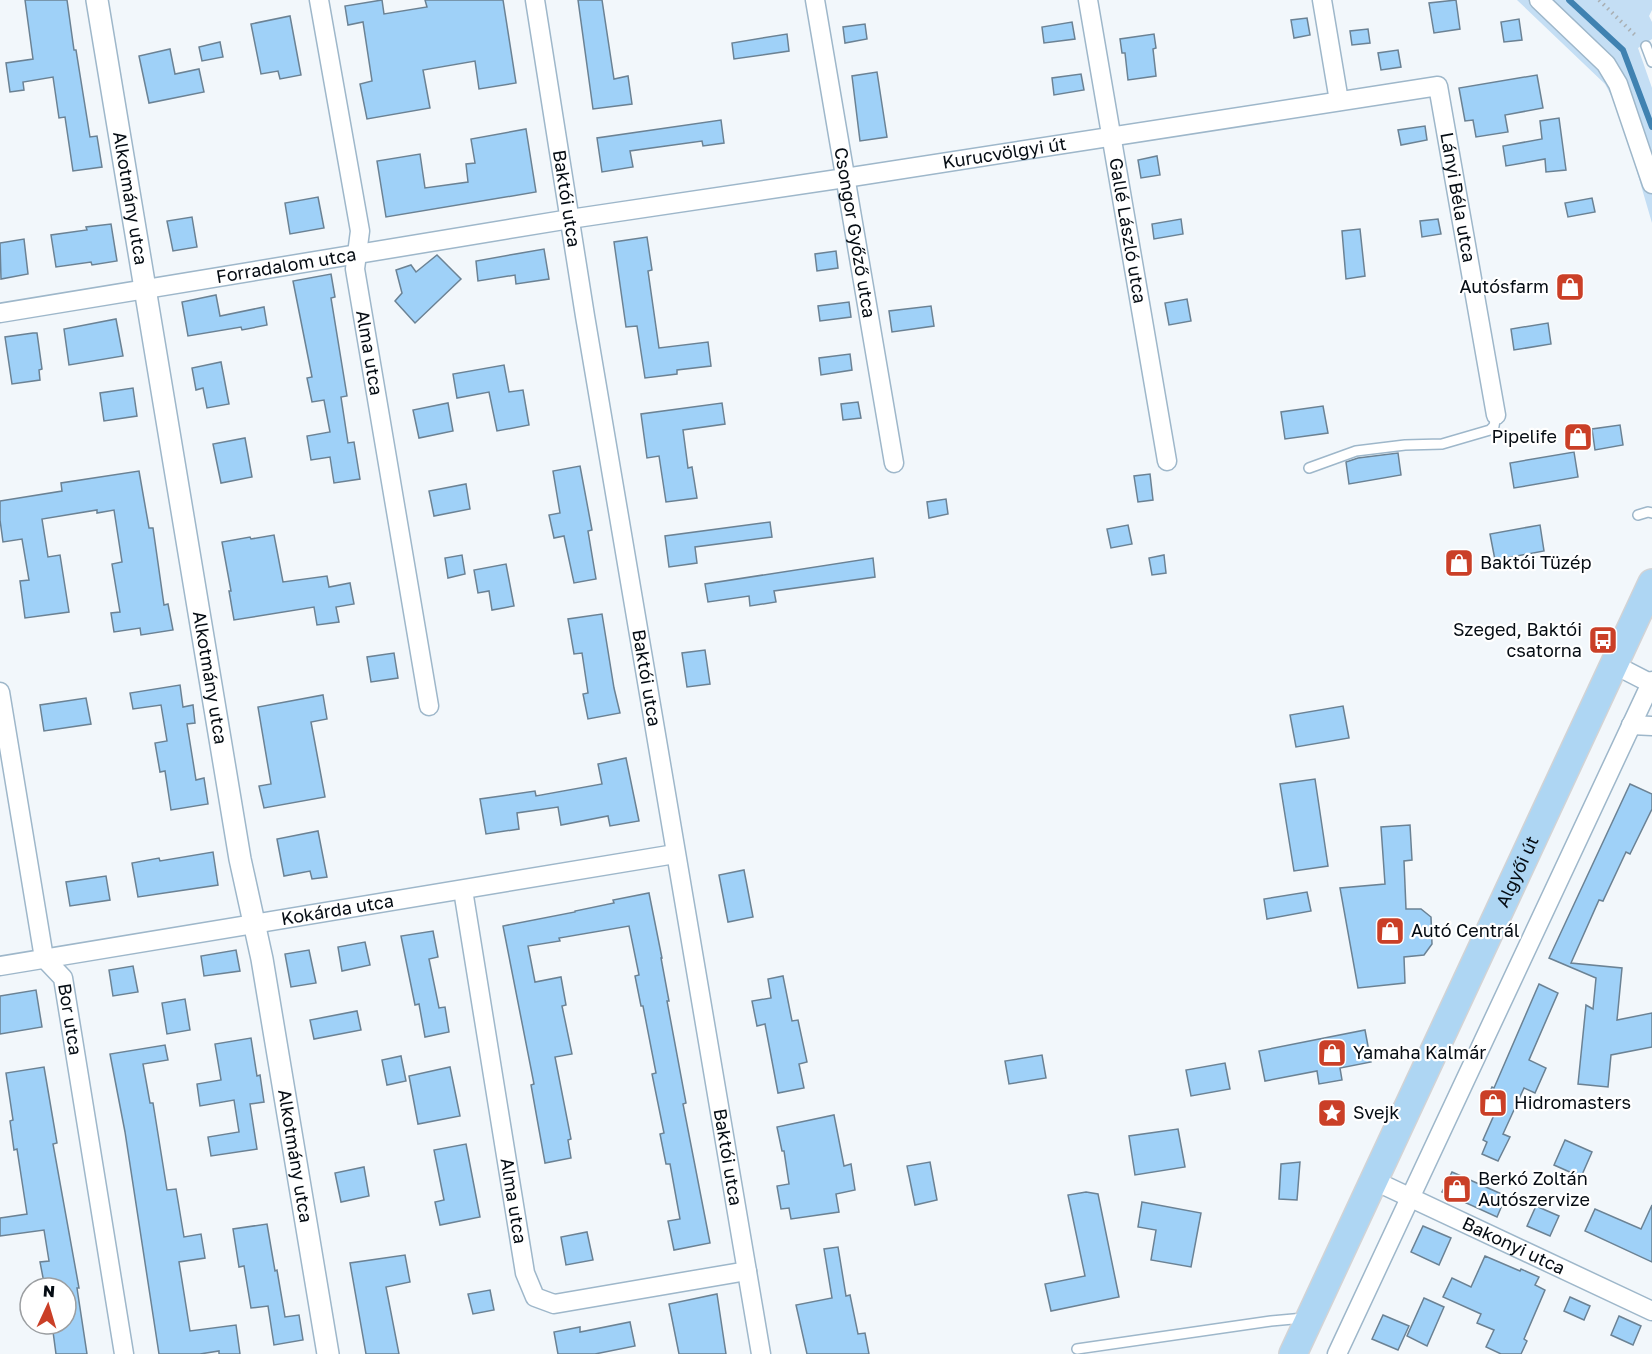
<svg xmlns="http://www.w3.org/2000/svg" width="1652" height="1354" font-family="'Golos Text',sans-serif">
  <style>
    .green { fill: #c4def4 }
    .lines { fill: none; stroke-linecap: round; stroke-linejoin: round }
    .stream { stroke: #4082b1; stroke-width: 6 }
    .building { fill: #9fd1f8; stroke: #6b8294; stroke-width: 1.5 }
    .service-casing { stroke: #9eb7ca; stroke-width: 12 }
    .minor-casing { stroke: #9eb7ca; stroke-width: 21 }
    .tertiary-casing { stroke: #9eb7ca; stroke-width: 24 }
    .primary-casing { stroke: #d2d3d5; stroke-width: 30 }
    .path { stroke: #a9afb3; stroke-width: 4; stroke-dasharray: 1.5 4.5; stroke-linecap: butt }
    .service { stroke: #fff; stroke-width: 9 }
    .minor { stroke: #fff; stroke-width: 18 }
    .tertiary { stroke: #fff; stroke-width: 21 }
    .primary { stroke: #aed6f3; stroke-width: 27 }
    .labels { text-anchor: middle; stroke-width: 4.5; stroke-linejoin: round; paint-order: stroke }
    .street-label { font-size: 18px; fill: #050c13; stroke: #fff }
    .poi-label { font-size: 18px; fill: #050c13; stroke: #fff; text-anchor: start }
  </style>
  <rect width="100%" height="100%" fill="#f2f7fb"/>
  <!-- green -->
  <path class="green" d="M1517,0H1652V10L1649,16L1652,22V39L1638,48L1652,88V223L1619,110L1605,84Z"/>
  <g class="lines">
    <!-- stream -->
    <path class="stream" d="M1569,0L1623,50L1652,127"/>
  </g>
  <!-- building -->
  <g class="building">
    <path d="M25,0H67L74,50H76L90,137L97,136L102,167L73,171L65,117L59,118L53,77L23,82L24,90L10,92L6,63L33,59Z"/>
    <path d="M382,0L384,14L427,7L425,0H503L516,83L479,89L475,61L423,70L430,108L367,119L360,84L372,81L363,22L348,25L345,6Z"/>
    <path d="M578,0H602L614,79L628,76L632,104L593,109Z"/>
    <path d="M1456,0L1460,29L1434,33L1429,3Z"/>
    <path d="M290,16L301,75L280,79L278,71L261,74L251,24Z"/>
    <path d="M1307,18L1310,35L1294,38L1291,20Z"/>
    <path d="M1519,19L1522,40L1504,42L1501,22Z"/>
    <path d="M1072,22L1075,39L1044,43L1042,27Z"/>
    <path d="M865,24L867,39L845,43L843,27Z"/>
    <path d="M1368,29L1370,43L1352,45L1350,31Z"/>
    <path d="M787,34L789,51L734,59L732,43Z"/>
    <path d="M1154,34L1156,48L1153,49L1156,76L1128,80L1125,53H1122L1120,39Z"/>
    <path d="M220,42L223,57L202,61L199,47Z"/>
    <path d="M170,49L175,74L199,69L204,92L149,103L139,56Z"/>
    <path d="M1398,50L1401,67L1381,70L1378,53Z"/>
    <path d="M877,72L887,137L860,141L852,76Z"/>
    <path d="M1081,74L1084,90L1054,95L1052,78Z"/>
    <path d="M1537,75L1543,108L1505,115L1508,132L1476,137L1473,120L1465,121L1459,88Z"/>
    <path d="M1559,118L1566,170L1546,172L1545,159L1506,166L1503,146L1542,139L1540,121Z"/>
    <path d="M721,120L724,143L703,146L702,141L630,151L633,167L602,172L597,138Z"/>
    <path d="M1425,126L1427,140L1401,145L1398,130Z"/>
    <path d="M526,129L536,192L386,217L377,161L420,154L425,188L468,182L466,164L475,163L471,139Z"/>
    <path d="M1157,156L1160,175L1141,178L1138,160Z"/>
    <path d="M318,197L324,228L290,234L285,203Z"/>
    <path d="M1592,198L1595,212L1568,217L1565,203Z"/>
    <path d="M192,217L197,247L173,251L167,221Z"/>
    <path d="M1181,219L1183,234L1154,239L1152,224Z"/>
    <path d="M1438,219L1441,234L1422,237L1420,221Z"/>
    <path d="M111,224L117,261L92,265L91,262L56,267L51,235L87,230L86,227Z"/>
    <path d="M1360,229L1365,276L1346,279L1342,231Z"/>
    <path d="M647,237L652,270L648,271L659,348L708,342L711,366L677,370V374L645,378L637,326L626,327L614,242Z"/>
    <path d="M24,239L28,274L1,279L0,243Z"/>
    <path d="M544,249L549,279L516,284L515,275L478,281L476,261Z"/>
    <path d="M836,251L838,268L817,271L815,254Z"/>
    <path d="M437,255L461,279L415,323L395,301L402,293L396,270L411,265L416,272Z"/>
    <path d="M331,274L335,297L331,298L347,396L341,397L348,443L354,442L360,479L334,483L330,457L311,460L307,436L330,432L324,400L312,402L307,378L312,377L293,281Z"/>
    <path d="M216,295L220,316L264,307L267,325L242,330L241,327L188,336L182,302Z"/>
    <path d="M1187,299L1191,321L1169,325L1165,303Z"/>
    <path d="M849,302L851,317L820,321L818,306Z"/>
    <path d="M931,306L934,326L892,332L889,311Z"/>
    <path d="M116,319L123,356L69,365L64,329Z"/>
    <path d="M1548,323L1551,344L1514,350L1511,329Z"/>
    <path d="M33,333H37L42,369L39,370L40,380L12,384L5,337Z"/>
    <path d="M850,354L852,370L821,375L819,358Z"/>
    <path d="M221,362L229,404L207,408L203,388L196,390L192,368Z"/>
    <path d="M504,365L509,392L523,390L529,425L497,431L489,392L457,398L453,374Z"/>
    <path d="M133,388L137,416L104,421L100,393Z"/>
    <path d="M858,402L861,418L843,420L841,404Z"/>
    <path d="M448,403L453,431L419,438L413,410Z"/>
    <path d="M722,403L725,424L683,430L688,468L692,467L697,498L666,502L659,456L647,458L641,414Z"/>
    <path d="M1323,406L1328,433L1285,439L1281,412Z"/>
    <path d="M1620,425L1623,445L1595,450L1592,429Z"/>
    <path d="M245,438L252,477L221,483L213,444Z"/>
    <path d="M1574,452L1578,477L1514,488L1510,463Z"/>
    <path d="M1398,453L1401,475L1349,484L1346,462L1358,458Z"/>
    <path d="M580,466L592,530L588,531L596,579L574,583L564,536L554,538L549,515L560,513L553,471Z"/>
    <path d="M139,471L149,528H153L164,605L168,604L173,630L141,635L140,628L114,632L111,613L120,612L112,564L122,562L114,510L97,513V510L42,519L48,557L60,555L69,612L25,618L20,581L29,580L22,539L3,542L0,520V501L62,491L61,483Z"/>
    <path d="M1150,474L1153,500L1138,502L1134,476Z"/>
    <path d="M466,484L470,509L434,516L429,491Z"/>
    <path d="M946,499L948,514L929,518L927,502Z"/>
    <path d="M770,522L772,537L695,547L697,563L669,567L665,536Z"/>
    <path d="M1128,525L1132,544L1111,548L1107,529Z"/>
    <path d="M1540,525L1544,551L1495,560L1490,534Z"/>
    <path d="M274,535L283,582L327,576L329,587L350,583L354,604L336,607L339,622L317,625L314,607L234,620L229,591H231L222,542L250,537L251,539Z"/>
    <path d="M462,555L465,574L448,578L445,558Z"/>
    <path d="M1164,555L1166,573L1152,575L1149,558Z"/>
    <path d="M873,558L875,577L774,591L776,602L750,606L749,596L708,602L705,584Z"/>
    <path d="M506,564L514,606L492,610L489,591L478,593L474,570Z"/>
    <path d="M602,614L614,688L620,713L588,719L583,694L588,693L582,653L574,654L568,619Z"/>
    <path d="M705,650L710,684L687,687L682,653Z"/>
    <path d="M394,653L398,678L371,682L367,657Z"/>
    <path d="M180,685L183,707L193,705L195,723L187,724L196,780L204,778L208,804L171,810L165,771L160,772L155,743L167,741L161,705L133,709L130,693Z"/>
    <path d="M323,695L327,719L311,722L325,797L264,808L259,786L271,784L258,707Z"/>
    <path d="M86,698L91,724L44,731L40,705Z"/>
    <path d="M1343,706L1349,738L1296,747L1290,715Z"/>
    <path d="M626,758L639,821L610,826L608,816L561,825L558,807L517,813L519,829L486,834L480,799L535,791L536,796L602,784L598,764Z"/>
    <path d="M1315,779L1328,866L1294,871L1280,784Z"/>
    <path d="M1630,784L1652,794V809L1630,854L1626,852L1603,901L1599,900L1571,963L1622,968L1617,1020L1652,1013V1047L1611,1055L1608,1087L1578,1084L1586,1005L1593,1009L1596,978L1549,958Z"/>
    <path d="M1410,825L1412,860L1404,861L1406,909H1421L1431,917L1432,944L1424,955L1404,957L1405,983L1358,988L1340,888L1385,884L1381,827Z"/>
    <path d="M318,831L327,877L312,879L310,871L284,876L277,839Z"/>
    <path d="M213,852L218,885L138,897L132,863L159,858L160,861Z"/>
    <path d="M744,870L753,917L728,922L719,875Z"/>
    <path d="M106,876L110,900L70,906L66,882Z"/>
    <path d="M1307,892L1311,911L1267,919L1264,899Z"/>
    <path d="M649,893L662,958H661L669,1001H667L686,1103L683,1104L710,1243L674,1250L668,1221L680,1219L670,1164H666L660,1134L664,1133L652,1074L656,1073L643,1006H641L635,976L639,975L629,926L559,938L560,941L528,946L535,982L561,977L566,1005L562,1006L572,1054L555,1057L571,1139L568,1140L571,1158L545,1163L531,1085L534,1084L503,926L575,912V911L614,903L613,900Z"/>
    <path d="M433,931L438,957L429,959L439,1008L445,1007L449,1032L425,1037L419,1004L415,1005L401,936Z"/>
    <path d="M365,942L370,965L342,971L338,947Z"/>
    <path d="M236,950L240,971L204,976L201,956Z"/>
    <path d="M309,950L316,983L291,987L285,954Z"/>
    <path d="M133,966L138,992L113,996L109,970Z"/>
    <path d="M783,976L792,1021L798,1020L807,1062L799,1064L804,1088L778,1093L765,1024L757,1026L752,1001L771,998L768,979Z"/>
    <path d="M1539,984L1558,993L1529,1060L1546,1068L1535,1093L1524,1088L1503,1134L1510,1137L1498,1161L1482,1154L1487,1142L1483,1140L1494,1115L1482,1109L1492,1087L1494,1088Z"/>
    <path d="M36,990L42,1027L0,1034V996Z"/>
    <path d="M185,999L190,1030L167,1034L162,1003Z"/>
    <path d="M357,1011L361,1030L314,1039L310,1020Z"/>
    <path d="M1365,1030L1371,1062L1340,1068L1342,1080L1319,1084L1317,1071L1265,1081L1259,1051Z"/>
    <path d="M251,1038L257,1076L260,1075L264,1102L250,1104L257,1149L211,1156L208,1137L239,1132L234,1100L200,1106L197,1084L221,1080L215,1044Z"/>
    <path d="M165,1045L168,1060L143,1064L150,1103H153L167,1190L176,1189L184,1237L201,1234L205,1258L179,1262L190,1331L236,1325L240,1354H219V1351L200,1354H159L125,1132L110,1054Z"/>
    <path d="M1042,1055L1046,1078L1009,1084L1005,1061Z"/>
    <path d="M401,1056L406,1081L387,1085L382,1060Z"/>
    <path d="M1225,1063L1230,1089L1191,1096L1186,1070Z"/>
    <path d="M44,1067L57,1143L53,1144L79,1288H77L87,1354H56L52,1324H66V1288H45L40,1262L49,1261L44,1230L0,1236V1218L27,1214L17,1149L14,1150L10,1121L13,1120L6,1073Z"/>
    <path d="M450,1067L460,1116L418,1124L409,1076Z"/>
    <path d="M834,1115L844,1166L851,1164L855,1190L836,1194L839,1212L791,1219L789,1208L781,1209L777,1186L789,1184L784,1151H782L777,1127Z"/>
    <path d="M1178,1129L1185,1167L1135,1175L1129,1136Z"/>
    <path d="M1565,1140L1592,1152L1581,1177L1554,1165Z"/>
    <path d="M466,1144L480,1217L440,1225L435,1202L444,1200L434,1150Z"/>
    <path d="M930,1162L937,1200L915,1205L907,1166Z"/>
    <path d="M1300,1162L1297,1200L1279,1199L1281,1164Z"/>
    <path d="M364,1167L369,1196L341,1202L335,1173Z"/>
    <path d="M1452,1172L1506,1196L1497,1217L1442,1192Z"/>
    <path d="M1086,1192L1098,1194L1119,1297L1051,1311L1045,1284L1085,1276L1068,1195Z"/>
    <path d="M1142,1202L1201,1213L1191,1267L1151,1260L1156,1230L1138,1227Z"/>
    <path d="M1652,1205V1262L1585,1231L1595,1209L1641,1229Z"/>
    <path d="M1536,1206L1559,1216L1550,1236L1527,1226Z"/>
    <path d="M267,1224L275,1271L277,1270L285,1317L299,1315L303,1340L274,1345L268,1306L251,1308L244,1266L239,1267L233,1229Z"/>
    <path d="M1423,1226L1451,1238L1439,1265L1411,1252Z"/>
    <path d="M587,1232L593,1260L566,1265L561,1237Z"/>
    <path d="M838,1247L846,1296L850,1295L858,1334L865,1333L869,1354H807L796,1305L832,1298L824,1249Z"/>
    <path d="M405,1255L410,1282L386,1287L399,1354H366L350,1263Z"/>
    <path d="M1485,1256L1520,1271L1521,1269L1539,1277L1535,1285L1545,1290L1524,1339L1527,1341L1521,1354H1501L1486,1347L1494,1330L1477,1323L1481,1314L1443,1297L1452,1278L1471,1287Z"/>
    <path d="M490,1290L494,1310L473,1314L468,1294Z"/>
    <path d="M717,1294L726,1354H679L669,1304Z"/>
    <path d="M1570,1297L1590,1306L1584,1320L1564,1311Z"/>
    <path d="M1424,1298L1444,1307L1427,1346L1407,1336Z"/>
    <path d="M1383,1315L1409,1326L1398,1350L1372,1339Z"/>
    <path d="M1619,1316L1641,1326L1633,1345L1611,1335Z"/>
    <path d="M630,1322L635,1346L595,1354H558L554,1332L580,1327V1332Z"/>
  </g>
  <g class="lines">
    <!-- service casing -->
    <g class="service-casing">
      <g id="service">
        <path d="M1646,46L1652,62"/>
        <path d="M1309,468L1356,451L1405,445L1442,444L1490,430L1494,426L1496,415"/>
        <path d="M1638,515L1648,512L1652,513"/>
        <path d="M1077,1349L1271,1321L1304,1318"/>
      </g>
    </g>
    <!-- minor casing -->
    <g class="minor-casing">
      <g id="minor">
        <path id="s1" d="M319,0L360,231L355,269L429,706"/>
        <path id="s2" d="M535,0L585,316L761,1354"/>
        <path id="s3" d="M815,0L894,463"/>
        <path id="s4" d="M1088,0L1167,461"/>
        <path d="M1322,0L1339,101"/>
        <path d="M1539,0L1606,64L1618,84L1652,184"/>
        <path id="s5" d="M0,313L570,219L845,178L1438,86L1496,415"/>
        <path d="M1613,664L1652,684"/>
        <path id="s6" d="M0,692L44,958L63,978L124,1354"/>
        <path d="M1631,725L1652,726"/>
        <path id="s7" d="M463,890L525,1273L535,1297L554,1304L747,1271"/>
        <path id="s8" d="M0,966L675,854"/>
        <path id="s9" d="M1375,1181L1652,1311"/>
        <path d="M1337,1354L1652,681"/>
      </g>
    </g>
    <!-- tertiary casing -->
    <g class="tertiary-casing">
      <g id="tertiary">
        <path id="s10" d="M97,0L240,859L262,959L328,1354"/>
      </g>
    </g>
    <!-- primary casing -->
    <g class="primary-casing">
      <g id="primary">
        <path id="s11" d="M1293,1354L1652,583"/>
      </g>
    </g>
    <!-- path -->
    <path class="path" d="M1599,0L1637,37"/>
    <!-- service -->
    <use href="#service" class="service"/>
    <!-- minor -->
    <use href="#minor" class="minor"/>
    <!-- tertiary -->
    <use href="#tertiary" class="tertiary"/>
    <!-- primary -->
    <use href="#primary" class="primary"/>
  </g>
  <!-- icons -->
  <defs>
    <g id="shop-square" transform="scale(1.5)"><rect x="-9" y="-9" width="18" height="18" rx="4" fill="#ca3f27" stroke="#fff"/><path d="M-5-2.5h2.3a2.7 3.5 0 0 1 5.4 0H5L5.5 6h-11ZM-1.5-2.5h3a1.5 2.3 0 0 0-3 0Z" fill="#fff"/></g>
    <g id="bus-square" transform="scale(1.5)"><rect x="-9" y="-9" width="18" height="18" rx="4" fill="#ca3f27" stroke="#fff"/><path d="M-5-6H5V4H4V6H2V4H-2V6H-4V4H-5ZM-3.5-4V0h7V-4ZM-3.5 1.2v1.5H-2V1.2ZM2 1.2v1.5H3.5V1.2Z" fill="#fff"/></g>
    <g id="sight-square" transform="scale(1.5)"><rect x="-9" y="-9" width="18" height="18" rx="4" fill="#ca3f27" stroke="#fff"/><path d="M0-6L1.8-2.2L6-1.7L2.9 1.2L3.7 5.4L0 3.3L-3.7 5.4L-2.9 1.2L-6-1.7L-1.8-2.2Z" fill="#fff"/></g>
  </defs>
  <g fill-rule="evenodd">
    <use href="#shop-square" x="1570" y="287"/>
    <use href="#shop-square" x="1578" y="437"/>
    <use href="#shop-square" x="1459" y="563"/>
    <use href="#bus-square" x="1603" y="640"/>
    <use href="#shop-square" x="1390" y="931"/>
    <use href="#shop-square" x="1332" y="1053"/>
    <use href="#shop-square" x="1493" y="1103"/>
    <use href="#sight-square" x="1332" y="1113"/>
    <use href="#shop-square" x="1457" y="1189"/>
  </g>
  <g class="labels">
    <!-- street labels -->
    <g class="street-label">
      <text dy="6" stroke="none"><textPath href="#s5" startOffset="1017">Kurucvölgyi út</textPath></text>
      <text dy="6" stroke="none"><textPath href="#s5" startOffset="1569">Lányi Béla utca</textPath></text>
      <text dy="6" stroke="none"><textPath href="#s10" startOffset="201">Alkotmány utca</textPath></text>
      <text dy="6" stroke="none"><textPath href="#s2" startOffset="201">Baktói utca</textPath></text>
      <text dy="6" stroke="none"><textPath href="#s3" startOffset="236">Csongor Győző utca</textPath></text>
      <text dy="6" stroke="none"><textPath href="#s4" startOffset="234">Gallé László utca</textPath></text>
      <text dy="6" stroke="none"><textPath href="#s5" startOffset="290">Forradalom utca</textPath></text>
      <text dy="6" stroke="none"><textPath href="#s1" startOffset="358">Alma utca</textPath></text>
      <text dy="6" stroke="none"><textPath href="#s10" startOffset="687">Alkotmány utca</textPath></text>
      <text dy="6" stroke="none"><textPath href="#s2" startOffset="687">Baktói utca</textPath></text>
      <text dy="6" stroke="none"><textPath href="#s11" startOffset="532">Algyői út</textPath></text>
      <text dy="6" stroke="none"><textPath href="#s8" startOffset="342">Kokárda utca</textPath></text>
      <text dy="6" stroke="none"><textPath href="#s6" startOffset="339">Bor utca</textPath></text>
      <text dy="6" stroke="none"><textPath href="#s10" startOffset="1173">Alkotmány utca</textPath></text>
      <text dy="6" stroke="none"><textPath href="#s2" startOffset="1173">Baktói utca</textPath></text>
      <text dy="6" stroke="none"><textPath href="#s7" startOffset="315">Alma utca</textPath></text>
      <text dy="6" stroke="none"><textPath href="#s9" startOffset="153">Bakonyi utca</textPath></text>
    </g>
    <!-- poi labels -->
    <g class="poi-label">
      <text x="1549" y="293" text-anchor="end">Autósfarm</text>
      <text x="1557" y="443" text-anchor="end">Pipelife</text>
      <text x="1480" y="569">Baktói Tüzép</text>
      <text x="1582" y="636" text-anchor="end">Szeged, Baktói<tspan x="1582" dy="21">csatorna</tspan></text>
      <text x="1411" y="937">Autó Centrál</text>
      <text x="1353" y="1059">Yamaha Kalmár</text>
      <text x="1514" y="1109">Hidromasters</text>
      <text x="1353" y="1119">Svejk</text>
      <text x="1478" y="1185">Berkó Zoltán<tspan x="1478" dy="21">Autószervize</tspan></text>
    </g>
  </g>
  <!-- north arrow -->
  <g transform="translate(48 1306) rotate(4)"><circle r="28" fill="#ffffff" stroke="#9b9ea1" stroke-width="1.5"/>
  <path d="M0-4.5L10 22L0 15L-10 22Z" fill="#ca3f27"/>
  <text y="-9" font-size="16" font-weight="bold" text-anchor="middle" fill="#050c13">N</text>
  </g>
</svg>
